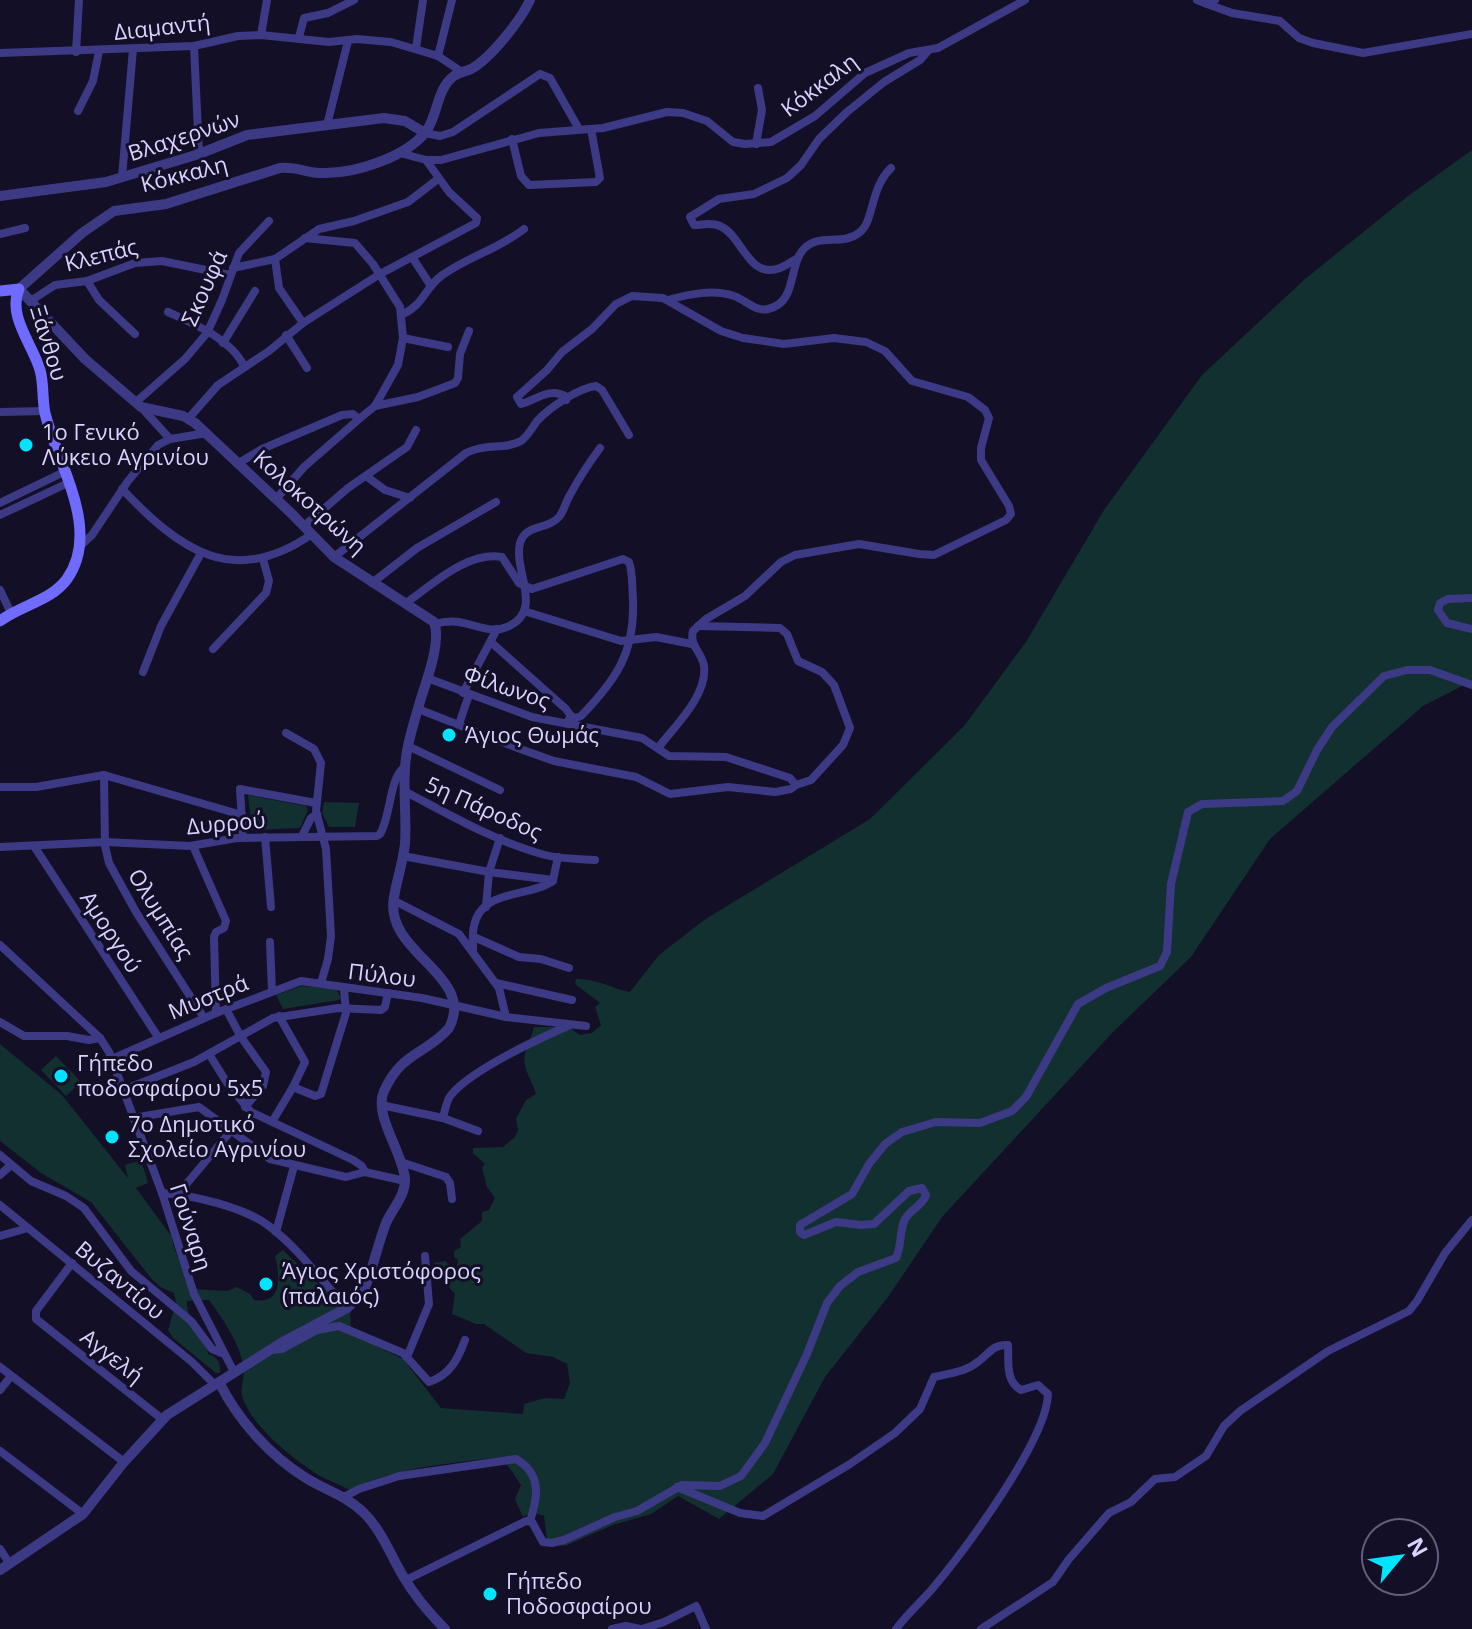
<svg xmlns="http://www.w3.org/2000/svg" width="1472" height="1629" font-family="'Open Sans',sans-serif">
  <style>
    .green { fill: #12302f }
    .lines { fill: none; stroke-linecap: round; stroke-linejoin: round }
    .minor { stroke: #3d3a85; stroke-width: 8 }
    .tertiary { stroke: #3d3a85; stroke-width: 10 }
    .secondary { stroke: #6f6bff; stroke-width: 11 }
    .poi-dot { fill: #00e5ff; stroke: #130f26; stroke-width: 3 }
    .labels { text-anchor: middle; stroke-width: 6; stroke-linejoin: round; paint-order: stroke }
    .street-label { font-size: 22px; fill: #d9d4ff; stroke: #130f26 }
    .poi-label { font-size: 22px; fill: #d9d4ff; stroke: #130f26; text-anchor: start }
  </style>
  <rect width="100%" height="100%" fill="#130f26"/>
  <!-- green -->
  <g class="green">
    <path d="M1472,150V681L1423,706L1270,839L1191,957L1113,1032L942,1217L888,1297L825,1377L773,1474L719,1519L678,1496L651,1514L613,1525L565,1546L554,1545L547,1539L544,1516L532,1512L523,1517L515,1499L521,1485L502,1457C461,1462 384,1468 351,1491C340,1484 328,1481 317,1474C293,1459 251,1426 242,1396C240,1388 244,1379 244,1372C243,1348 223,1319 209,1300L187,1301C186,1322 206,1334 208,1354C218,1357 221,1363 220,1373H216L173,1338L168,1330L176,1303L174,1293L160,1287L150,1277L91,1202L41,1173L0,1141V1044L62,1095L128,1178L125,1165L141,1160L148,1183L136,1188L172,1237C172,1250 187,1274 192,1289L227,1291L237,1287L250,1294L254,1300C283,1305 280,1275 275,1256L283,1250L318,1284L350,1310L351,1326L346,1331L403,1359L441,1408L523,1414L524,1404L545,1398L564,1399L570,1383L567,1364L553,1357L526,1353L484,1324H476L452,1314L455,1294L448,1286L447,1279L439,1275L434,1263L445,1261L451,1267H457L458,1260L454,1257V1251L461,1247L460,1239L482,1221V1212L489,1210L495,1198L487,1187L482,1168L485,1164L473,1153V1148L503,1147L515,1137L518,1130L516,1119L526,1100L536,1094C533,1082 521,1067 525,1054C527,1045 532,1036 534,1027H569L580,1035L592,1033L601,1025L595,1007L600,1003L575,984L576,979C595,978 611,988 630,992L659,955L704,920L870,819L964,726L1026,642L1104,510L1202,375L1305,279L1408,196Z"/>
    <path d="M248,795L306,806L308,810L300,828L252,830Z"/>
    <path d="M324,802L359,803L355,827H329L322,813Z"/>
    <path d="M302,986L336,989L341,998L339,1000L283,1009L276,995Z"/>
    <path d="M56,1056L81,1082L66,1096L41,1070Z"/>
  </g>
  <g class="lines">
    <!-- minor -->
    <g class="minor">
      <path d="M1197,0L1207,4L1215,0"/>
      <path d="M1207,4L1232,13L1280,21L1299,38L1313,43L1363,53L1472,34"/>
      <path d="M261,35L267,0"/>
      <path d="M299,37L304,18L328,13L354,0"/>
      <path d="M194,46L199,154"/>
      <path d="M416,48L423,0"/>
      <path d="M76,52L79,0"/>
      <path d="M0,53L194,46L238,36L261,35L329,42L357,39L391,42L438,56L462,72"/>
      <path d="M438,56L452,0"/>
      <path d="M78,111L93,81L99,51"/>
      <path d="M327,125L348,41"/>
      <path d="M425,133L440,136L453,132L540,74L550,78L579,129"/>
      <path d="M512,139L521,176L529,185L596,182L600,178L591,129"/>
      <path d="M756,144L762,110L758,88"/>
      <path d="M400,153L426,160H441L539,133L603,128L667,112L683,113L707,121L733,142L745,144L771,142L815,116L865,73L909,53L938,48L1025,0"/>
      <path d="M122,177L133,49"/>
      <path d="M0,234L25,228"/>
      <path d="M412,257L431,286"/>
      <path d="M798,258C792,261 786,266 780,268C748,280 743,236 720,226C711,222 703,225 694,225L690,217L719,199L754,194L787,178L801,165L819,139L847,112L884,82L920,60L927,52"/>
      <path d="M275,259L279,288L303,323"/>
      <path d="M233,268L275,259L319,229L354,221L408,202L438,179"/>
      <path d="M87,281L99,300L135,334"/>
      <path d="M32,300L55,285L87,281L135,263L162,261L230,275"/>
      <path d="M668,300C689,294 713,289 734,296C746,300 755,312 768,309C795,303 789,273 800,254C814,230 842,248 860,232C874,221 870,188 891,168"/>
      <path d="M168,312C194,324 231,339 244,366"/>
      <path d="M401,315C424,305 424,289 441,276C467,257 499,249 524,229"/>
      <path d="M286,335L307,368"/>
      <path d="M403,338L448,347"/>
      <path d="M223,343L255,291"/>
      <path d="M566,400L565,396C549,387 536,400 521,404L517,397L547,370L562,352L592,329L616,304L632,296L663,298L721,331L743,338L784,344L834,338L866,342L885,351L912,381L968,397L985,410L989,418L981,448V460L1009,506L1011,514L1006,520L934,555L919,554L859,544L795,555L781,562L745,596L706,619L693,631C689,646 702,652 704,666C708,695 674,727 658,748"/>
      <path d="M136,402L185,359L207,333L222,300L239,253L269,221"/>
      <path d="M375,406L418,397L455,383L458,378L460,354L469,331"/>
      <path d="M141,407L170,439"/>
      <path d="M0,412L45,411"/>
      <path d="M188,419L218,385L269,351L303,323L380,274L476,223L477,218L449,192L426,160"/>
      <path d="M237,464L262,449L342,415L353,414L359,419L375,406L398,365L403,338L400,307L373,264L355,243L305,238"/>
      <path d="M366,476L385,490L410,498"/>
      <path d="M122,489C180,550 233,589 312,534"/>
      <path d="M276,499L304,467L359,419"/>
      <path d="M0,503L64,472"/>
      <path d="M0,515L68,483"/>
      <path d="M304,526L348,488L407,447L416,430"/>
      <path d="M79,547L92,535L128,481L158,445L170,439L207,433"/>
      <path d="M334,557L466,453C485,443 505,450 521,441C528,436 532,428 537,421C549,408 578,388 596,386L602,390L629,435"/>
      <path d="M372,583L417,548L496,502"/>
      <path d="M0,590L11,613"/>
      <path d="M1472,598L1448,599L1440,603L1438,610L1447,623L1472,629"/>
      <path d="M406,603C432,585 467,551 502,557L519,583L532,589L623,559L629,562C633,573 632,587 633,599C635,652 617,679 581,716L576,718L571,716"/>
      <path d="M524,611L621,641L656,637L692,644"/>
      <path d="M435,624C466,614 483,637 507,627C545,611 513,571 520,543C525,524 548,530 559,517C564,511 566,501 570,495C579,478 589,463 600,448"/>
      <path d="M698,626L780,628L787,634L798,661L822,672L834,685L850,728L843,745L811,780L796,785"/>
      <path d="M492,643L566,709L571,716L569,719"/>
      <path d="M213,649L266,593L269,581L263,559"/>
      <path d="M143,672L161,626L201,553"/>
      <path d="M463,693L497,629"/>
      <path d="M418,709L523,750L554,761L636,777L670,794L728,787L775,792L791,789L796,785L790,778L726,757L669,756L642,738L532,717L427,678"/>
      <path d="M459,724L469,695"/>
      <path d="M286,733L314,749L321,763L316,811L326,849L331,936L328,959L321,983"/>
      <path d="M408,746L500,790"/>
      <path d="M104,775L105,846L109,863L136,912L204,1018"/>
      <path d="M0,787H36L104,775L242,815"/>
      <path d="M406,792C450,815 496,842 545,855C561,859 578,859 595,860"/>
      <path d="M302,836L311,818L317,814"/>
      <path d="M265,837L271,907"/>
      <path d="M243,838L240,789L316,803"/>
      <path d="M34,846L158,1037"/>
      <path d="M193,846L226,921L224,928L216,932L214,937L216,1013"/>
      <path d="M0,847L105,842L190,846L237,838L377,836L380,834C391,817 389,777 405,767"/>
      <path d="M403,856L489,872L553,880L558,857"/>
      <path d="M393,900L459,934L499,988L506,1017"/>
      <path d="M486,907L489,872L500,838"/>
      <path d="M474,937L519,957L541,959L569,968"/>
      <path d="M270,942L272,991"/>
      <path d="M0,945L100,1038L109,1052L162,1193L194,1294L234,1372"/>
      <path d="M473,951C473,943 472,933 474,926C482,888 529,898 553,881"/>
      <path d="M496,983L572,1000"/>
      <path d="M226,1009L241,1037L266,1072L263,1086L245,1107"/>
      <path d="M279,1016L305,1062L293,1087"/>
      <path d="M0,1022L24,1036H67L89,1040L100,1038"/>
      <path d="M209,1054L229,1086L251,1112L353,1160L362,1166L365,1172L405,1181"/>
      <path d="M112,1059L216,1013L301,981L422,998L506,1017L586,1026"/>
      <path d="M123,1090L194,1062L273,1018L338,1008L381,1010L385,1007L388,993"/>
      <path d="M381,1105L443,1118L478,1131"/>
      <path d="M133,1118L199,1107L270,1159L346,1177L365,1172"/>
      <path d="M443,1118C445,1111 446,1101 451,1095C471,1070 540,1038 570,1025"/>
      <path d="M272,1122L293,1087L315,1096L321,1094L346,1013L344,989"/>
      <path d="M0,1155L31,1181L66,1196L84,1208L131,1271L191,1321L212,1349L224,1354"/>
      <path d="M401,1162L446,1177L450,1183L452,1199"/>
      <path d="M0,1175L11,1165"/>
      <path d="M162,1193C192,1195 244,1207 269,1226C298,1248 322,1281 347,1308"/>
      <path d="M178,1194L230,1132"/>
      <path d="M0,1205L192,1362L215,1385"/>
      <path d="M276,1232L294,1166"/>
      <path d="M0,1236L28,1228"/>
      <path d="M72,1263L36,1311V1319L162,1419"/>
      <path d="M271,1350L282,1349L317,1330L339,1326L403,1353L429,1382C450,1375 458,1359 465,1340"/>
      <path d="M407,1357L429,1304L425,1256"/>
      <path d="M0,1367L124,1462"/>
      <path d="M0,1390L11,1376"/>
      <path d="M0,1451L83,1514"/>
      <path d="M677,1487L740,1513L763,1516L850,1464L895,1433L920,1409L934,1377C951,1373 966,1372 979,1361C989,1353 994,1344 1008,1345C1009,1362 1005,1381 1021,1390L1038,1385L1048,1394C1047,1440 964,1551 933,1588C921,1602 907,1614 896,1629"/>
      <path d="M344,1497L359,1489L399,1476L516,1459C542,1474 538,1497 530,1521"/>
      <path d="M0,1549L9,1563"/>
      <path d="M406,1580L526,1521L532,1522L543,1542L552,1543L564,1540L615,1517L637,1511L682,1485L720,1486L741,1476L765,1443L807,1354L827,1303L840,1286L858,1272L896,1258C902,1245 899,1232 905,1219C911,1209 923,1205 926,1195L922,1188L909,1191L874,1224L861,1225L836,1222L804,1235L800,1232V1225L852,1194L869,1164L885,1144L902,1132L936,1122L980,1123L1012,1111L1026,1097L1078,1004L1106,988L1160,966L1167,952L1171,884L1188,812L1202,804L1283,801L1297,791L1317,750L1332,727L1384,676L1407,670H1430L1472,685"/>
      <path d="M612,1629L626,1626L640,1629"/>
      <path d="M642,1629L664,1622L696,1606L706,1629"/>
      <path d="M981,1629L1053,1582L1069,1559L1109,1513L1131,1502L1155,1479L1175,1477L1206,1456L1224,1426L1240,1411L1328,1351L1409,1311L1417,1301L1445,1253L1472,1220"/>
    </g>
    <!-- tertiary -->
    <g class="tertiary">
      <path d="M0,196L106,182L199,154L247,135L384,118L405,121L425,133"/>
      <path d="M219,1382C238,1420 269,1455 306,1478C325,1490 347,1496 364,1513C382,1531 390,1554 403,1576C414,1595 429,1613 445,1629"/>
      <path d="M0,1570L83,1514L124,1462L167,1415L281,1343L347,1308L359,1297L365,1288C373,1267 378,1244 386,1223C392,1209 406,1195 405,1179C403,1152 373,1115 384,1091C402,1051 427,1054 449,1028C477,975 383,953 394,897C397,879 403,862 405,844C407,815 402,786 406,758C408,740 414,723 419,705C425,684 442,643 434,622L334,557L291,513L195,423L183,416L141,407L85,359L19,289L82,233L114,211L166,204L280,168C295,166 307,173 322,173C354,174 408,157 427,130C438,114 437,88 454,76C459,72 465,72 471,69C490,59 521,20 530,0"/>
    </g>
    <!-- secondary -->
    <path class="secondary" d="M0,291L19,289C7,316 33,345 40,370C44,384 42,399 45,413C57,464 102,529 67,579C51,601 21,605 0,621"/>
  </g>
  <!-- markers -->
  <g class="poi-dot">
    <circle cx="26" cy="445" r="8"/>
    <circle cx="449" cy="735" r="8"/>
    <circle cx="61" cy="1076" r="8"/>
    <circle cx="112" cy="1137" r="8"/>
    <circle cx="266" cy="1284" r="8"/>
    <circle cx="490" cy="1594" r="8"/>
  </g>
  <g class="labels">
    <!-- street labels -->
    <g class="street-label">
      <text transform="translate(162 27) rotate(-6)" y="8">Διαμαντή</text>
      <text transform="translate(819 85) rotate(-37)" y="8">Κόκκαλη</text>
      <text transform="translate(184 136) rotate(-18)" y="8">Βλαχερνών</text>
      <text transform="translate(184 174) rotate(-14)" y="8">Κόκκαλη</text>
      <text transform="translate(101 255) rotate(-14)" y="8">Κλεπάς</text>
      <text transform="translate(204 288) rotate(-66)" y="8">Σκουφά</text>
      <text transform="translate(49 343) rotate(73)" y="8">Ξάνθου</text>
      <text transform="translate(310 502) rotate(42)" y="8">Κολοκοτρώνη</text>
      <text transform="translate(507 687) rotate(19)" y="8">Φίλωνος</text>
      <text transform="translate(484 808) rotate(24)" y="8">5η Πάροδος</text>
      <text transform="translate(226 823) rotate(-5)" y="8">Δυρρού</text>
      <text transform="translate(161 914) rotate(58)" y="8">Ολυμπίας</text>
      <text transform="translate(111 932) rotate(57)" y="8">Αμοργού</text>
      <text transform="translate(382 975) rotate(7)" y="8">Πύλου</text>
      <text transform="translate(208 997) rotate(-22)" y="8">Μυστρά</text>
      <text transform="translate(191 1227) rotate(72)" y="8">Γούναρη</text>
      <text transform="translate(120 1280) rotate(40)" y="8">Βυζαντίου</text>
      <text transform="translate(112 1356) rotate(38)" y="8">Αγγελή</text>
    </g>
    <!-- poi labels -->
    <g class="poi-label">
      <text x="42" y="440">1ο Γενικό<tspan x="42" dy="25">Λύκειο Αγρινίου</tspan></text>
      <text x="465" y="743">Άγιος Θωμάς</text>
      <text x="77" y="1071">Γήπεδο<tspan x="77" dy="25">ποδοσφαίρου 5x5</tspan></text>
      <text x="128" y="1132">7ο Δημοτικό<tspan x="128" dy="25">Σχολείο Αγρινίου</tspan></text>
      <text x="282" y="1279">Άγιος Χριστόφορος<tspan x="282" dy="25">(παλαιός)</tspan></text>
      <text x="506" y="1589">Γήπεδο<tspan x="506" dy="25">Ποδοσφαίρου</tspan></text>
    </g>
  </g>
  <!-- north arrow -->
  <g transform="translate(1400 1557) rotate(61)"><circle r="38" fill="#130f26" stroke="#625e7d" stroke-width="2"/>
  <path d="M0-6L14 30L0 20L-14 30Z" fill="#00e5ff"/>
  <text y="-12" font-size="22" font-weight="bold" text-anchor="middle" fill="#d9d4ff">N</text>
  </g>
</svg>
